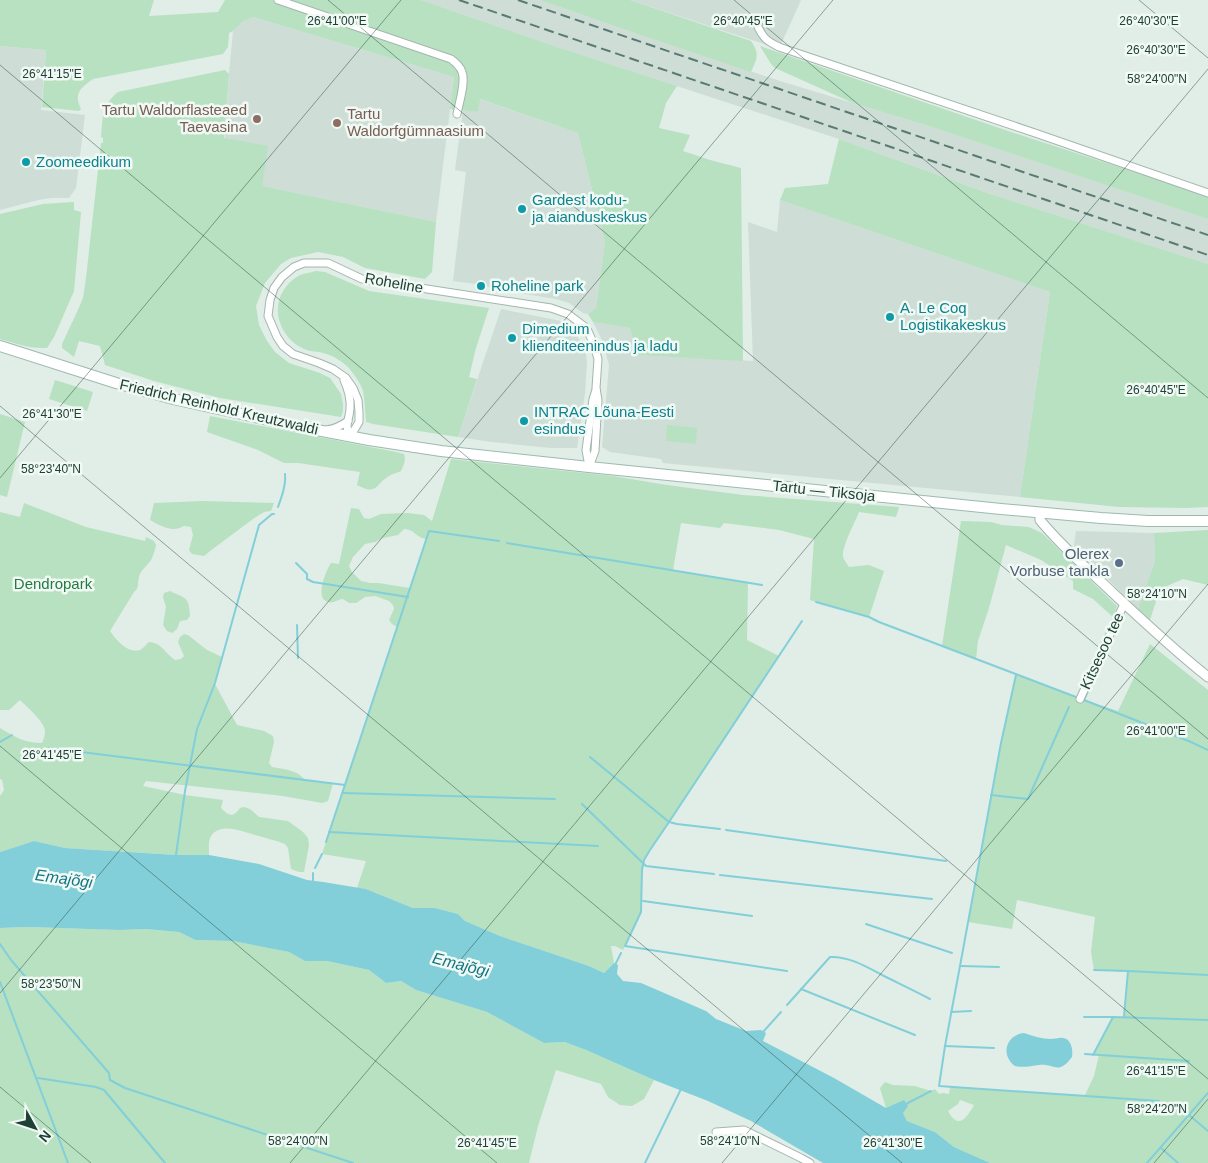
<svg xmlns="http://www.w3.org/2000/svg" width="1208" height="1163" font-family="Arial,sans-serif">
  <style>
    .built { fill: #ceddd6 }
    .green { fill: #b7e1c0; fill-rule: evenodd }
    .water { fill: #82cfd9 }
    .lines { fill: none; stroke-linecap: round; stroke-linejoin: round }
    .stream { stroke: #82cfd9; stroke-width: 2 }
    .minor-casing { stroke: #a3b6ae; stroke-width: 9 }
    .tertiary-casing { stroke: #a3b6ae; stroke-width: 11 }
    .secondary-casing { stroke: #9dbaaf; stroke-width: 12 }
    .minor { stroke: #fff; stroke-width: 7 }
    .tertiary { stroke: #fff; stroke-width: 9 }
    .secondary { stroke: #fff; stroke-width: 10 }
    .rail { stroke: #597b71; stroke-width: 2; stroke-dasharray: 10 5; stroke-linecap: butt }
    .ticks { fill: none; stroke: #1f4035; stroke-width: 1; stroke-opacity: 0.45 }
    .education-dot { fill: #8d6e63; stroke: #f1f9f5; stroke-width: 2 }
    .culture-dot { fill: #0f9aa8; stroke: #f1f9f5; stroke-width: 2 }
    .service-dot { fill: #5c6f8a; stroke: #f1f9f5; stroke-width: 2 }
    .labels { text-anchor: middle; stroke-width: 5; stroke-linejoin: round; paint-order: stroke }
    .education-label { font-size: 15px; fill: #785e54; stroke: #f1f9f5; text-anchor: end }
    .culture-label { font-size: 15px; fill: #0d838f; stroke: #f1f9f5; text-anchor: start }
    .street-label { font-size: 15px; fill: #1f4035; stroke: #f1f9f5 }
    .service-label { font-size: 15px; fill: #4e5e75; stroke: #f1f9f5; text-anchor: end }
    .park-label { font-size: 15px; fill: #247b42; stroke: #f1f9f5 }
    .water-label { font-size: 16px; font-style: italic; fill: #127583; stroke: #f1f9f5 }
    .ticks-label { font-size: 12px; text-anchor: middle; fill: #1f4035; stroke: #f1f9f5; stroke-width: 5; stroke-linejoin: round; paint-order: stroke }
  </style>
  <rect width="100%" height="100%" fill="#e1ede7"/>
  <!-- built -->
  <g class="built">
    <path d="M421,0H540L617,27L780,81L932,127L1208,219V264L990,194L839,139L554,46Z"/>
    <path d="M630,0H801L779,49Z"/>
    <path d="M253,17L454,77L436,222L222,178L229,74L233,31L242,21Z"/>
    <path d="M0,46L46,50L41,110L85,115L76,188L69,198H51L38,200L0,210Z"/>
    <path d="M479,99L578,133L605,242L596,308L588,314L583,313L569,303L556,299L494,289L484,285L453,281L466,172L455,170L463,110L478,112Z"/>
    <path d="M780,200L1050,292L1020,497L663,463L661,459L610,452L602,447L609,365L602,340L593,322L630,328L637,355L753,361L748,222L777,232Z"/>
    <path d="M501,309L561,321L570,326L579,339L585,349L587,362L585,393L577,448H551L492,442L458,437Z"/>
    <path d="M1076,531L1154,533L1155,561L1138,609L1074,546Z"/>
  </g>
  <!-- green -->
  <g class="green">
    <path d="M0,0H154L149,16L218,12L225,0H421L554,46L677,86L666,103L659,128L690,135L683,151L710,160L741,168L743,361L637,355L630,328L593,322L588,314L596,308L605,242L578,133L480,99L478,112L450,109L454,77L253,17L243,21L233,31L229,33L228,47L223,54L93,79C81,88 73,93 81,109L79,111L42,107L46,50L0,46Z"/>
    <path d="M540,0H630L751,41C760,54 757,59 751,72L617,27Z"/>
    <path d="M760,46L1011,132L1208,196V219L932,127L853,103L775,68L771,64Z"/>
    <path d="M225,70L229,74L224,138L268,146L262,186L436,222L432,272L425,279L365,268L343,257L318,252L291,258L281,264L265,283L256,306L259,325L267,341L275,352L289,363L320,373L330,378L341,394L343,404V411L341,417L220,398L154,381L105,365L100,346L79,341L74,357L62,348V344L77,312L83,298L86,278L101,143H103V138L101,137C103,118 101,106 118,92Z"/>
    <path d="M839,139L990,194L1208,264V507L1186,508L1119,507L1020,497L1050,292L780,200L785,188L828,184Z"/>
    <path d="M74,202V210L81,212L74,291L54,337L47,348C30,349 15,343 0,339V214L43,204Z"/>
    <path d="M315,271L325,272L369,291L489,308L476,348L469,377L477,379L458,437L373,424L366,422C365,412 365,401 363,391C361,384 354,374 349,368C341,360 330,354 319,352C314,351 308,351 304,349C286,341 274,320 279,301C281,291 290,280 300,275C305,273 311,273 315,271Z"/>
    <path d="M55,380L93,392L87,411L49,399Z"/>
    <path d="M0,414L25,422L7,497L0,495Z"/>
    <path d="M210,416L396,452L404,454C406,460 404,465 401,471C397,473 393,473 389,476C375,484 378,496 357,485L360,472L298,463H284L258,450L207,432Z"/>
    <path d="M667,425L697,428L696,444L666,441Z"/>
    <path d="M451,459L613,476L667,485L743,495L899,507L896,517L859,512C855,523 842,545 843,557C844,560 847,564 849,567L869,565L884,571L869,617L816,602L810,600L814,539L779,530L724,523L720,528L681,523L673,570L748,583L747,640L779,656L669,822L650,850L644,859L642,870L641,912L623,950L615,946H611L614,963L604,973L589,966L500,936L465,921L458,914L435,908H413L366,889L357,888L366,861L322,854L397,627L392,624L389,620L394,609L393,605L389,601L375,596L365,597L356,603H349L343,599C338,599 333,604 328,602C314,598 326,571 331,563L339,564L351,508L359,509L364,518L369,519L381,514L407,513L424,515L432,521ZM404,529C416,530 415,537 426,539L410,588L378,583H370L361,581L352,572L349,566L353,557L365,544L375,542L383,538L398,535Z"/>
    <path d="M203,501L274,503L271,511L264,512L253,519L214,548L204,556L192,554L189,550L193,535L191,527L184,526C172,533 161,526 150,520L154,503Z"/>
    <path d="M24,503L86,527L145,541L146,537L154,541L156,545C155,550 153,556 151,560C147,566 140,571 139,577C137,584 140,587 134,592L110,631C116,640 128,654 140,650C143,649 146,644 149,642C161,642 166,654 175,660L181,659L184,656L178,642L180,637L184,634L188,635L207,650L222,657L215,684L237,725L264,731L273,736L274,742L269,763L272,767C283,769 298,770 305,780L333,783L328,801L322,803L283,796L146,781L143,786L185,795L223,800L221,808C229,816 233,818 240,808L244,807L250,809L259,817L288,821L303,832L308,838L309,845L304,872H299L291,869L288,848L285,844C275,840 265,838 255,835C242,831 220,822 211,836C208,841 209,849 209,855H176L65,848L34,841L0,852V796L4,790L2,780L0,779V728C15,737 25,743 42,743C44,739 45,735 45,731C44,721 27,707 20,700L9,710H0V512L20,517Z"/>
    <path d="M961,521L991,522L1002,525L1029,527L1042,533L1117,606L1113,617L1093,599L1073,589V581L1041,560L1006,545L989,608L978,641L976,659L942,646Z"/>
    <path d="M1208,530V585L1183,579L1160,589L1150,620L1138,609L1155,561L1154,533Z"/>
    <path d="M170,591C186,599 189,596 190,616L187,620L180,621L177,629L172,633L167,631L163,625L166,607L163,597L164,593Z"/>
    <path d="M1150,644L1208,690V1163H990L954,1147L935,1132L907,1121L903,1113L886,1108L880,1088L885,1082L893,1085L915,1086L931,1091L935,1089L939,1094L943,1093L949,1094L950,1087L1085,1095L1094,1076L1099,1055H1093L1113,1017H1124L1128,972L1094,970L1091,952L1095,917L1017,900L1012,929L968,922L1001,743L1016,675L1084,700L1118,711ZM960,1100L974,1105C967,1117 959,1131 948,1111L958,1104Z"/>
    <path d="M28,927L119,930L146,929L179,932L195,940L233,941L289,952L305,961H327L369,970L386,983L401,981L416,990L487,1012L544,1043L565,1042L586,1050L654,1080L644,1099L632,1106L620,1105L608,1097L601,1084L556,1070L538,1126L529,1163H0V928Z"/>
  </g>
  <!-- water -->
  <g class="water">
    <path d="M34,841L65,848L176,855H209L259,864L307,880L323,882L366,889L413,908H435L458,914L465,921L500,936L589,966L604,973L614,963L618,965L617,974L623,981L641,983L706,1011L716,1019L746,1031L761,1030L766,1033L763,1041L834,1078L886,1108L904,1100L908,1106L903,1113L907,1121L935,1132L954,1147L990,1163H823L751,1121L708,1101L654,1080L586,1050L565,1042L544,1043L487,1012L416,990L401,981L386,983L369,970L327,961H305L289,952L233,941L195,940L179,932L146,929L119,930L28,927L0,928V852Z"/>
    <path d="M1024,1033C1033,1036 1042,1039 1051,1039C1055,1039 1060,1037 1063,1038C1072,1039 1073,1051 1072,1057C1058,1076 1054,1063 1039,1065C1031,1066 1023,1068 1015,1066C1000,1055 1006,1035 1024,1033Z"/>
  </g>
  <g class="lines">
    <!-- stream -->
    <g class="stream">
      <path d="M278,507C282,496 286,485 285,474"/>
      <path d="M507,543L762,585"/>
      <path d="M296,563L307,574V579L313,582L408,597"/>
      <path d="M816,602L869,617L879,622L1076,697"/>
      <path d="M297,625L298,658"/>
      <path d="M1016,675L1001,743L960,966L945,1046L939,1086L1159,1101"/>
      <path d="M1092,682L1084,700L1191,742L1208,750"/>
      <path d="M0,742L12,735"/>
      <path d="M49,748L345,785"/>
      <path d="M590,757L669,822L677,824L720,829"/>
      <path d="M343,793L555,799"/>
      <path d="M991,795L1028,799L1069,707"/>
      <path d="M582,804L646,866L714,874"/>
      <path d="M726,830L946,861"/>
      <path d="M329,832L598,846"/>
      <path d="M326,842L429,531L499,541"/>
      <path d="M176,855L185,791L197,729L215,683L259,525L272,514H274"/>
      <path d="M315,868L322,854"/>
      <path d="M720,875L932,899"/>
      <path d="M313,883V873"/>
      <path d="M643,901L752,916"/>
      <path d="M866,924L952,953"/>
      <path d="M0,944L11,960L109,1073L110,1080L125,1088L353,1163"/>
      <path d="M615,965L621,953"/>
      <path d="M961,966L999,967"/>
      <path d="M1094,970L1128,971"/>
      <path d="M787,971L625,946L641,912L642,870L644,860L650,850L669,822L802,621"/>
      <path d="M0,982L68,1163"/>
      <path d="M801,989L915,1035"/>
      <path d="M787,1005L830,957C849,956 867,967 884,976C900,984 915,991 930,999"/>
      <path d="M951,1012L971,1011"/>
      <path d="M1124,1016L1128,971L1208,975"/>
      <path d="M1084,1017H1113"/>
      <path d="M763,1032L781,1012"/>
      <path d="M945,1046L994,1048"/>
      <path d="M1085,1054L1189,1061"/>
      <path d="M1093,1055L1113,1017L1208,1020"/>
      <path d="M38,1078L96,1087L104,1090L165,1163"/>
      <path d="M906,1104L931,1091"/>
      <path d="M1189,1115L1208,1131"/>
      <path d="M1161,1148L1178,1163"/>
      <path d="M645,1163L681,1089"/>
      <path d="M1147,1163L1208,1093"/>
    </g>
    <!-- minor casing -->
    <g class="minor-casing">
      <g id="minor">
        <path d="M278,0L451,59C456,63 460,66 462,72C466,82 459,103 457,114"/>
        <path d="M758,27C764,39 767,41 779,47L1035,133L1208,193"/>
        <path d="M344,380C348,389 351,399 350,409C349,422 344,423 350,437"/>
        <path d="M326,430C335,429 341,426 348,421"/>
        <path d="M350,437L359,422V412L358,400L353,388L346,378L333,369L319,363L293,354L283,346L277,337L268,316L270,300L274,288L282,277L294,267L304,263H328L362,279L551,308L568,314L584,326L588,331L594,345L598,359L596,388L598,400L595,451L589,467"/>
        <path d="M589,466L586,450L593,399L596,390"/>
        <path d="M1080,699L1124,604"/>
        <path d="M716,1132L744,1130L801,1158L810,1163"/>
      </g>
    </g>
    <!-- tertiary casing -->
    <g class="tertiary-casing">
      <path id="tertiary" d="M1040,513V520C1062,547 1088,569 1113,593C1144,622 1175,651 1208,677"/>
    </g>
    <!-- secondary casing -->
    <g class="secondary-casing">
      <path id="secondary" d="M0,346L116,383L173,399L296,426L369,440L441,451L589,467L1001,509L1101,518L1148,521H1208"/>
    </g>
    <!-- minor -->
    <use href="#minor" class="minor"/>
    <!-- tertiary -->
    <use href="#tertiary" class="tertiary"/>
    <!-- secondary -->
    <use href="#secondary" class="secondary"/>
    <!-- rail -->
    <g class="rail">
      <path d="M459,0L1208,255"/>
      <path d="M518,0L1208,235"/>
    </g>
  </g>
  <!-- ticks -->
  <path class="ticks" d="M328,0L1208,739M734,0L1208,398M1139,0L1208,58M0,65L1208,1079M0,406L902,1163M0,478L401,0M0,746L497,1163M0,993L833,0M0,1087L91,1163M290,1163L1208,69M722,1163L1208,584M1154,1163L1208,1099"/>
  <!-- markers -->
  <g class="education-dot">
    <circle cx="257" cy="119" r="5"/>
    <circle cx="337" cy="123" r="5"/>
  </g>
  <g class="culture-dot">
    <circle cx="26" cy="162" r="5"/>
    <circle cx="522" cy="209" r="5"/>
    <circle cx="481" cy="286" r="5"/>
    <circle cx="890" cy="317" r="5"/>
    <circle cx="512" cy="338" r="5"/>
    <circle cx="524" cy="421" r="5"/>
  </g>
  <circle class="service-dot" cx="1119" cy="563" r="5"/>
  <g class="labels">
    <!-- education labels -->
    <g class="education-label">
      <text x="247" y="115">Tartu Waldorflasteaed<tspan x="247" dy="17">Taevasina</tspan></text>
      <text x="347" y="119" text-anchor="start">Tartu<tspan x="347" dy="17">Waldorfgümnaasium</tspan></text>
    </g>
    <!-- culture labels -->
    <g class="culture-label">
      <text x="36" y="167">Zoomeedikum</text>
      <text x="532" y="205">Gardest kodu-<tspan x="532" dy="17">ja aianduskeskus</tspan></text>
      <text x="491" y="291">Roheline park</text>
      <text x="900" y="313">A. Le Coq<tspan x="900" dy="17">Logistikakeskus</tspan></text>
      <text x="522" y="334">Dimedium<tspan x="522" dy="17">klienditeenindus ja ladu</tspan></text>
      <text x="534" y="417">INTRAC Lõuna-Eesti<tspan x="534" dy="17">esindus</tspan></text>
    </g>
    <!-- street labels -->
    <g class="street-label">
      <text transform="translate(394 283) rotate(10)" y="5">Roheline</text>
      <text transform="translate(219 407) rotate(13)" y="5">Friedrich Reinhold Kreutzwaldi</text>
      <text transform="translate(824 491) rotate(6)" y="5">Tartu — Tiksoja</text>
      <text transform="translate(1102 651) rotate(-65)" y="5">Kitsesoo tee</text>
    </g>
    <!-- service labels -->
    <g class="service-label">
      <text x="1109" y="559">Olerex<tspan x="1109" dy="17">Vorbuse tankla</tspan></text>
    </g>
    <!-- park labels -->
    <g class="park-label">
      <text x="53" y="589">Dendropark</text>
    </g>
    <!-- water labels -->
    <g class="water-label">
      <text transform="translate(64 878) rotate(8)" y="6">Emajõgi</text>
      <text transform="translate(461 964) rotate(14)" y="6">Emajõgi</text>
    </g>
  </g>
  <g class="ticks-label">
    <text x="337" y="25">26°41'00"E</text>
    <text x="743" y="25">26°40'45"E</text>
    <text x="1149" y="25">26°40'30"E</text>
    <text x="1156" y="54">26°40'30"E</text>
    <text x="52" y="78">26°41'15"E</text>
    <text x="1157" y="83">58°24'00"N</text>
    <text x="1156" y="394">26°40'45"E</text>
    <text x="52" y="418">26°41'30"E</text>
    <text x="51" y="473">58°23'40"N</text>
    <text x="1157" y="598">58°24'10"N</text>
    <text x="1156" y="735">26°41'00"E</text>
    <text x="52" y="759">26°41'45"E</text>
    <text x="51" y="988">58°23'50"N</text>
    <text x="1156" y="1075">26°41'15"E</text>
    <text x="1157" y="1113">58°24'20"N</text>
    <text x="298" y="1145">58°24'00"N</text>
    <text x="730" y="1145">58°24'10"N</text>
    <text x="487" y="1147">26°41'45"E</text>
    <text x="893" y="1147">26°41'30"E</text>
  </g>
  <!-- north arrow -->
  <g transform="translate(35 1128) rotate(130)" stroke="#f1f9f5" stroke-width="4" paint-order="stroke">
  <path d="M0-4L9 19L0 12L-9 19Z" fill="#1f4035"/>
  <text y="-8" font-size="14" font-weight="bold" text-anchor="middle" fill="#1f4035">N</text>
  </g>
</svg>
